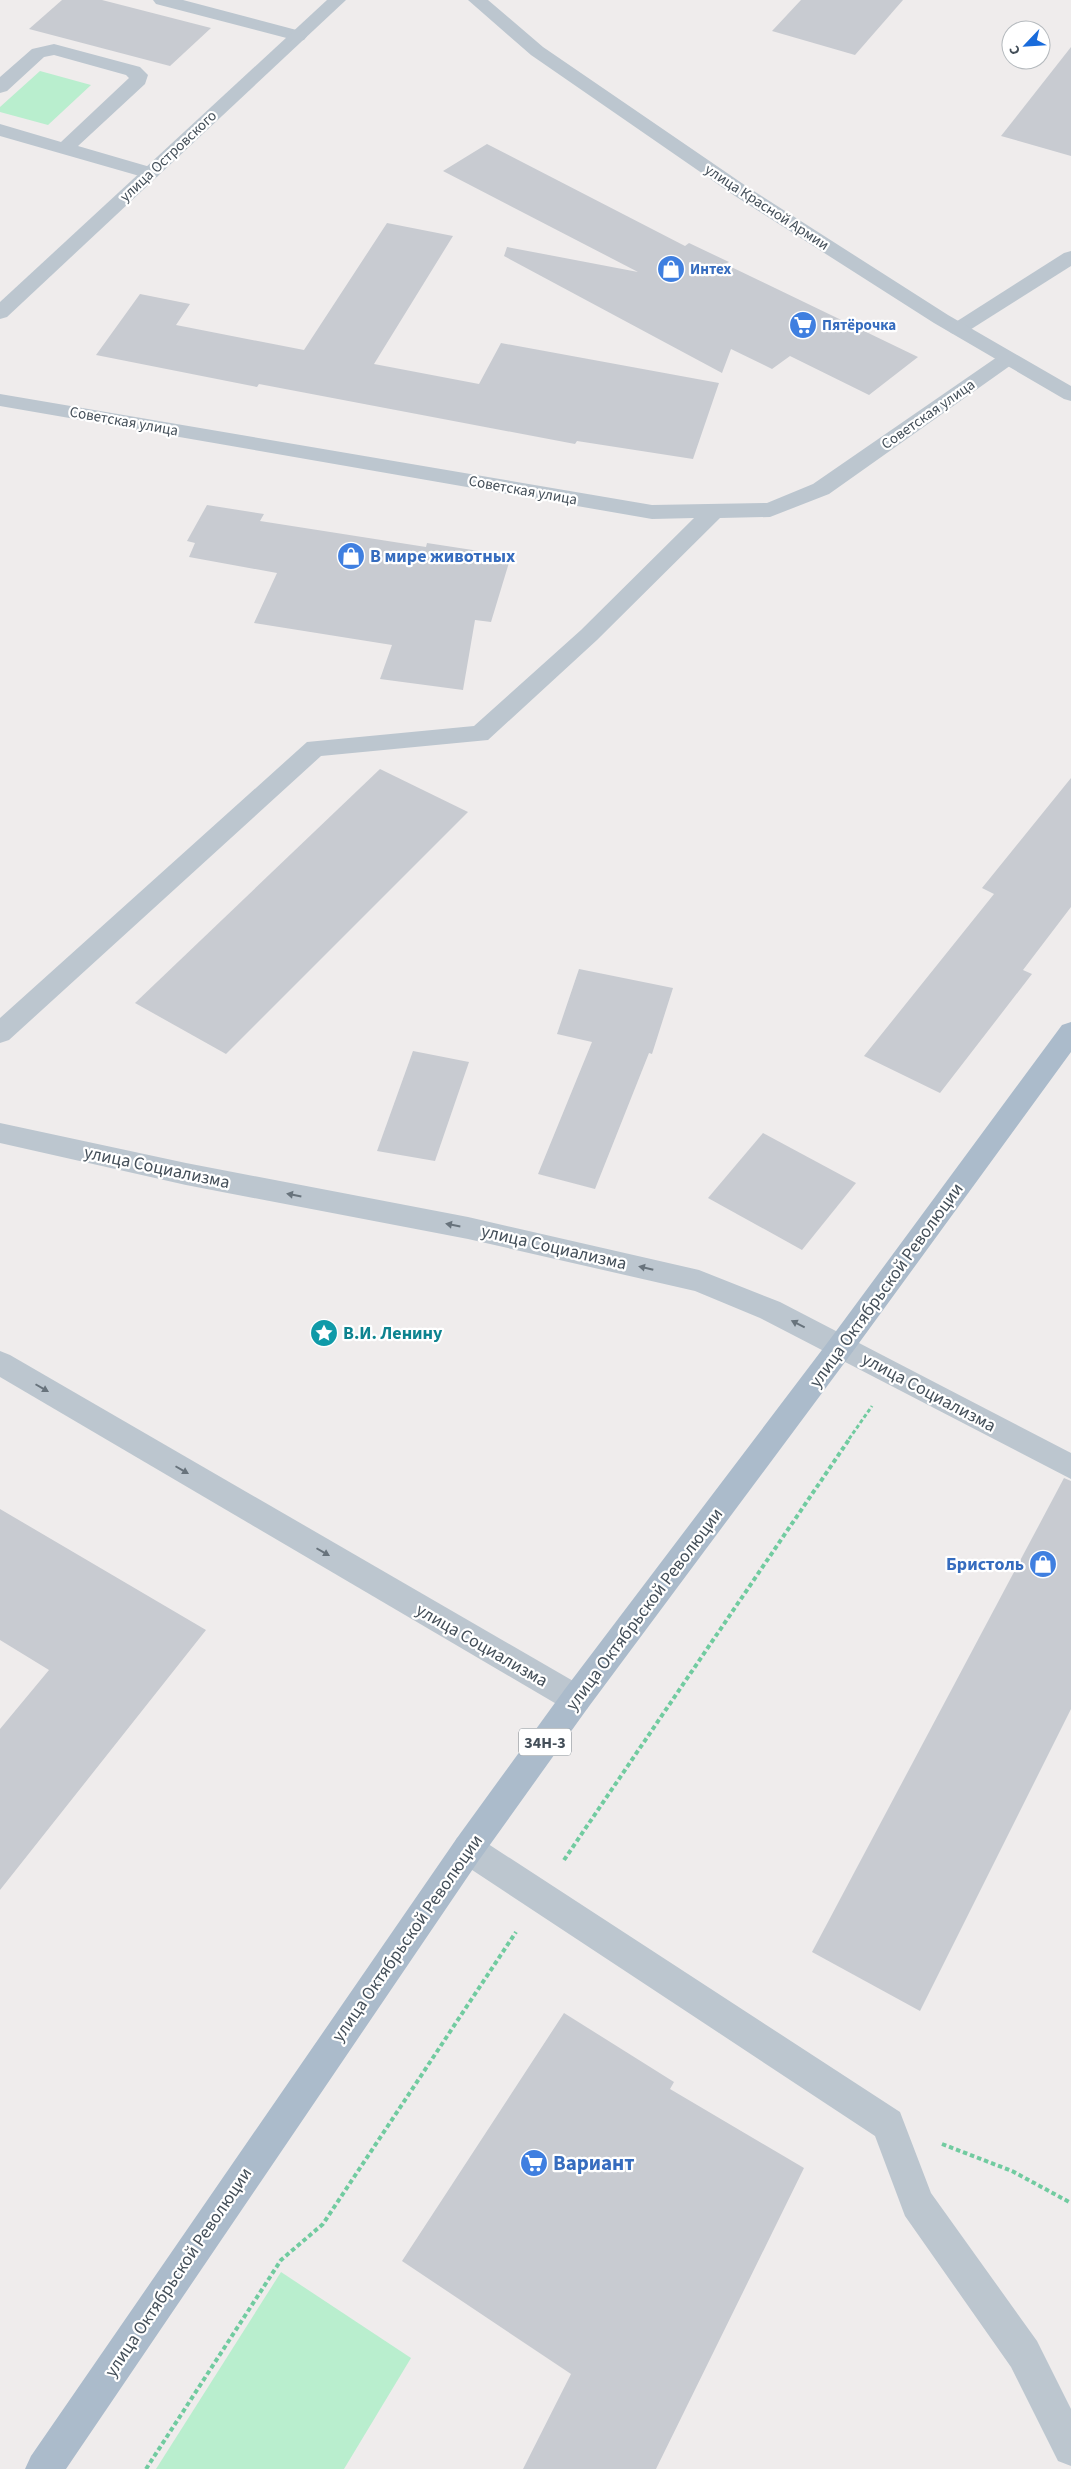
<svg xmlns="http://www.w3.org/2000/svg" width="1071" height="2469" font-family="'Source Sans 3',sans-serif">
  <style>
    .green { fill: #b9eece }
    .building { fill: #c8cbd1 }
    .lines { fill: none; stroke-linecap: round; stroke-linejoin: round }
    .path-far1 { stroke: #71cba0; stroke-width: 3; stroke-dasharray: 4 2.5; stroke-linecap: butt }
    .path { stroke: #71cba0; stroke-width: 4; stroke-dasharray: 4.5 3; stroke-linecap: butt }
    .lane { fill: #bcc6cf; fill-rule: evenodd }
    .street { fill: #bcc6cf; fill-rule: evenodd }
    .primary { fill: #abbbcb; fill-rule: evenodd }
    .oneway { fill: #68737c }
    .labels { text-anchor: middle; stroke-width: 4.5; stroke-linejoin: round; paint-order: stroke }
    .far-street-label { font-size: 15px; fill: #444f59; stroke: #fff }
    .far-shop-label { font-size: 15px; font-weight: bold; fill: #366cbe; stroke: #fff; text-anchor: start }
    .shield { fill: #fff; stroke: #7c848b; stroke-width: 1 }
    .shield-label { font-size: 16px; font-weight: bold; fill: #444f59 }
    .shop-label { font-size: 18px; font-weight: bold; fill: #366cbe; stroke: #fff; text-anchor: start }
    .street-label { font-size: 18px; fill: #444f59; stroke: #fff }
    .culture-label { font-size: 18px; font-weight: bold; fill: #0d838f; stroke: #fff; text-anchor: start }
    .near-shop-label { font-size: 21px; font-weight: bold; fill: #366cbe; stroke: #fff; text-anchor: start }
  </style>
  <rect width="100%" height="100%" fill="#efecec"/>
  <!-- green -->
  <g class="green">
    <path d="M40,71L91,85L48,125L0,112V107Z"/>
    <path d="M281,2272L411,2358L344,2469H156Z"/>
  </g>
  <!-- building -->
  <g class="building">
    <path d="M62,0H102L211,28L170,66L29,29Z"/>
    <path d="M801,0H903L855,55L772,31Z"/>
    <path d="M1071,47V156L1001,136Z"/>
    <path d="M487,144L685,246L689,243L729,262L725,264L918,357L869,395L790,356L772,369L731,349L722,373L504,256L507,247L638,272L443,171Z"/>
    <path d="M387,223L453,236L374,364L479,384L501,343L719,383L693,459L577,441L575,444L259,384L257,387L96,355L140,294L190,304L176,325L304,350Z"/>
    <path d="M207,505L264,514L260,521L426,547L427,543L511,556L491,622L475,620L463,690L380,679L392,645L254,623L277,573L189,557L195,543L187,541Z"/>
    <path d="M380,769L468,812L226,1054L135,1003Z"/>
    <path d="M1071,778V907L1023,970L1032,974L940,1093L864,1056L994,894L982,888Z"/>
    <path d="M579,969L673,988L652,1054L649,1053L595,1189L538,1174L592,1042L557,1034Z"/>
    <path d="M413,1051L469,1062L435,1161L377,1151Z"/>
    <path d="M763,1133L856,1183L802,1250L708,1198Z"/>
    <path d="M1064,1478L1071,1481V1709L920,2011L812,1952Z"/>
    <path d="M0,1509L206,1630L0,1890V1729L49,1670L0,1640Z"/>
    <path d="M564,2013L674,2082L670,2089L804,2168L656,2469H523L571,2374L402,2261Z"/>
  </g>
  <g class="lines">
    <!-- path-far1 -->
    <path class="path-far1" d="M849,1439L872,1406"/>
    <!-- path -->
    <g class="path">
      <path d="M564,1860L850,1438"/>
      <path d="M942,2144L1012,2171L1071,2203"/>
      <path d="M146,2469L281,2260L323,2224L516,1932"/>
    </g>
    <!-- lane -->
    <g class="lane">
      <path d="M153,0H183L304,32L307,36L304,40L298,41L156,4Z"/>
      <path d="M54,44L140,67L148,75L145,84L78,146L157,169L160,173L157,177H143L0,136V124L61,142L129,78L126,75L54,55L44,57L7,91L0,93V77L32,49Z"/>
      <path d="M1071,251V266L965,333L958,335L951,333L948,329L951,325L1064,253Z"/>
      <path d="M1007,353L1014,355L1017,359L1014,363L829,494L770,517L720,518L597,640L488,740L321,756L9,1040L0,1043V1018L307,742L474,726L581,630L694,518L652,519L0,406V394L652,505L767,503L813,484L1000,355Z"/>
      <path d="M468,1834L479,1838L900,2112L931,2193L1037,2341L1071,2409V2466L1058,2461L1011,2367L905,2216L875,2136L457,1860L452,1849L457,1838Z"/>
    </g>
    <!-- street -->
    <g class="street">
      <path d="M327,0H346L7,317L0,319V302Z"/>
      <path d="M468,0H488L543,47L749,188L948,315L1071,386V401L1064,399L934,323L735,196L531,55Z"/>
      <path d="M0,1123L186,1163L468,1217L699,1270L780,1302L1071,1453V1479L760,1318L695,1291L468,1239L186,1185L0,1143Z"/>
      <path d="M0,1351L10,1355L587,1689L592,1699L587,1709L576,1713L565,1709L0,1377Z"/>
    </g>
    <!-- primary -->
    <path class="primary" d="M1071,1022V1052L851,1354L587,1709L479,1860L66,2469H25L31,2456L457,1838L565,1689L831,1338L1062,1025Z"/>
  </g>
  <!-- one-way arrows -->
  <defs><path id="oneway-solid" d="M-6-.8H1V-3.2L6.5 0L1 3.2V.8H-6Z" transform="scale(1.25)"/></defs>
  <g class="oneway">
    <use href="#oneway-solid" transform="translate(294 1195) rotate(-169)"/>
    <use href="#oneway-solid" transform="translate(453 1225) rotate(-169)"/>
    <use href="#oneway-solid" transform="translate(646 1268) rotate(-167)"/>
    <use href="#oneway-solid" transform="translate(798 1324) rotate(-153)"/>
    <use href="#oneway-solid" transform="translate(42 1388) rotate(30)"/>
    <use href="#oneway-solid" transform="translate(182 1470) rotate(30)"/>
    <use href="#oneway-solid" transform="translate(323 1552) rotate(30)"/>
  </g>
  <!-- icons -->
  <defs>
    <g id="shop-disc" transform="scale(1.4375)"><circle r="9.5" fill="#3f7fe0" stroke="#fff"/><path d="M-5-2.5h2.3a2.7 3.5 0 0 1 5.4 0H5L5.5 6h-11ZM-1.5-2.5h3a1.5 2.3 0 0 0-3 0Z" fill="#fff"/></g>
    <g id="supermarket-disc" transform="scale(1.4375)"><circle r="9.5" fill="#3f7fe0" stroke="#fff"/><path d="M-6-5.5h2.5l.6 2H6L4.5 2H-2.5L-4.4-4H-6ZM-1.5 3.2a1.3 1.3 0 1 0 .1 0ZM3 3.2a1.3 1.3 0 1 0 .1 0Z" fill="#fff"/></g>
    <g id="sight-disc" transform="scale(1.4375)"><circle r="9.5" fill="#0f9aa8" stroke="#fff"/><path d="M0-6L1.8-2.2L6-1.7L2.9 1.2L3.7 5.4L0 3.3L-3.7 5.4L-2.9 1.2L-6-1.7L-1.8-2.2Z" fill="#fff"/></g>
  </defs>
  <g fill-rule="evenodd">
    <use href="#shop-disc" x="671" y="269"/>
    <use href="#supermarket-disc" x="803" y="325"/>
    <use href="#shop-disc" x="351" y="556"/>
    <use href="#sight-disc" x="324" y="1333"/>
    <use href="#shop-disc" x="1043" y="1564"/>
    <use href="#supermarket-disc" x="534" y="2163"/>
  </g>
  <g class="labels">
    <!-- far-street labels -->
    <g class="far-street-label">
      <text transform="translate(168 156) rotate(-43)" y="5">улица Островского</text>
      <text transform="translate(767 207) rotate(33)" y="5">улица Красной Армии</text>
      <text transform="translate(928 414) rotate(-35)" y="5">Советская улица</text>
      <text transform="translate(124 421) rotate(10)" y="5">Советская улица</text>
      <text transform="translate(523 490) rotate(10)" y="5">Советская улица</text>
    </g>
    <!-- far-shop labels -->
    <g class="far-shop-label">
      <text x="690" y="274">Интех</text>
      <text x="822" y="330">Пятёрочка</text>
    </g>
    <!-- shield labels -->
    <rect class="shield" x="519" y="1728.5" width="52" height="27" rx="4"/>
    <g class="shield-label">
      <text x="545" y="1748">34Н-3</text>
    </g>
    <!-- shop labels -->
    <g class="shop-label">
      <text x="370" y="562">В мире животных</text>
      <text x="1024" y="1570" text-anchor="end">Бристоль</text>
    </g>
    <!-- street labels -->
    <g class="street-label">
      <text transform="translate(157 1167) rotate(12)" y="6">улица Социализма</text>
      <text transform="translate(554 1247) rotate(13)" y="6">улица Социализма</text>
      <text transform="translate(886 1285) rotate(-54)" y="6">улица Октябрьской Революции</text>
      <text transform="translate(929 1392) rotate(28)" y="6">улица Социализма</text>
      <text transform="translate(644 1609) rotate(-53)" y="6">улица Октябрьской Революции</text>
      <text transform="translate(482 1645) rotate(30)" y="6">улица Социализма</text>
      <text transform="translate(407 1938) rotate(-55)" y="6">улица Октябрьской Революции</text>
      <text transform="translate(178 2272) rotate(-56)" y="6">улица Октябрьской Революции</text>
    </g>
    <!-- culture labels -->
    <g class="culture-label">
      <text x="343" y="1339">В.И. Ленину</text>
    </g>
    <!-- near-shop labels -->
    <g class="near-shop-label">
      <text x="553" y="2170">Вариант</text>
    </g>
  </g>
  <!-- north arrow -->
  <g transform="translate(1026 45) rotate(245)"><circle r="24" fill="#ffffff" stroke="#b4b9bd"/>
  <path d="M0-4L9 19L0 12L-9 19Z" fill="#196bdb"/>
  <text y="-8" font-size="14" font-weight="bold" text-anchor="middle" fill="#444f59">С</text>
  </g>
</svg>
